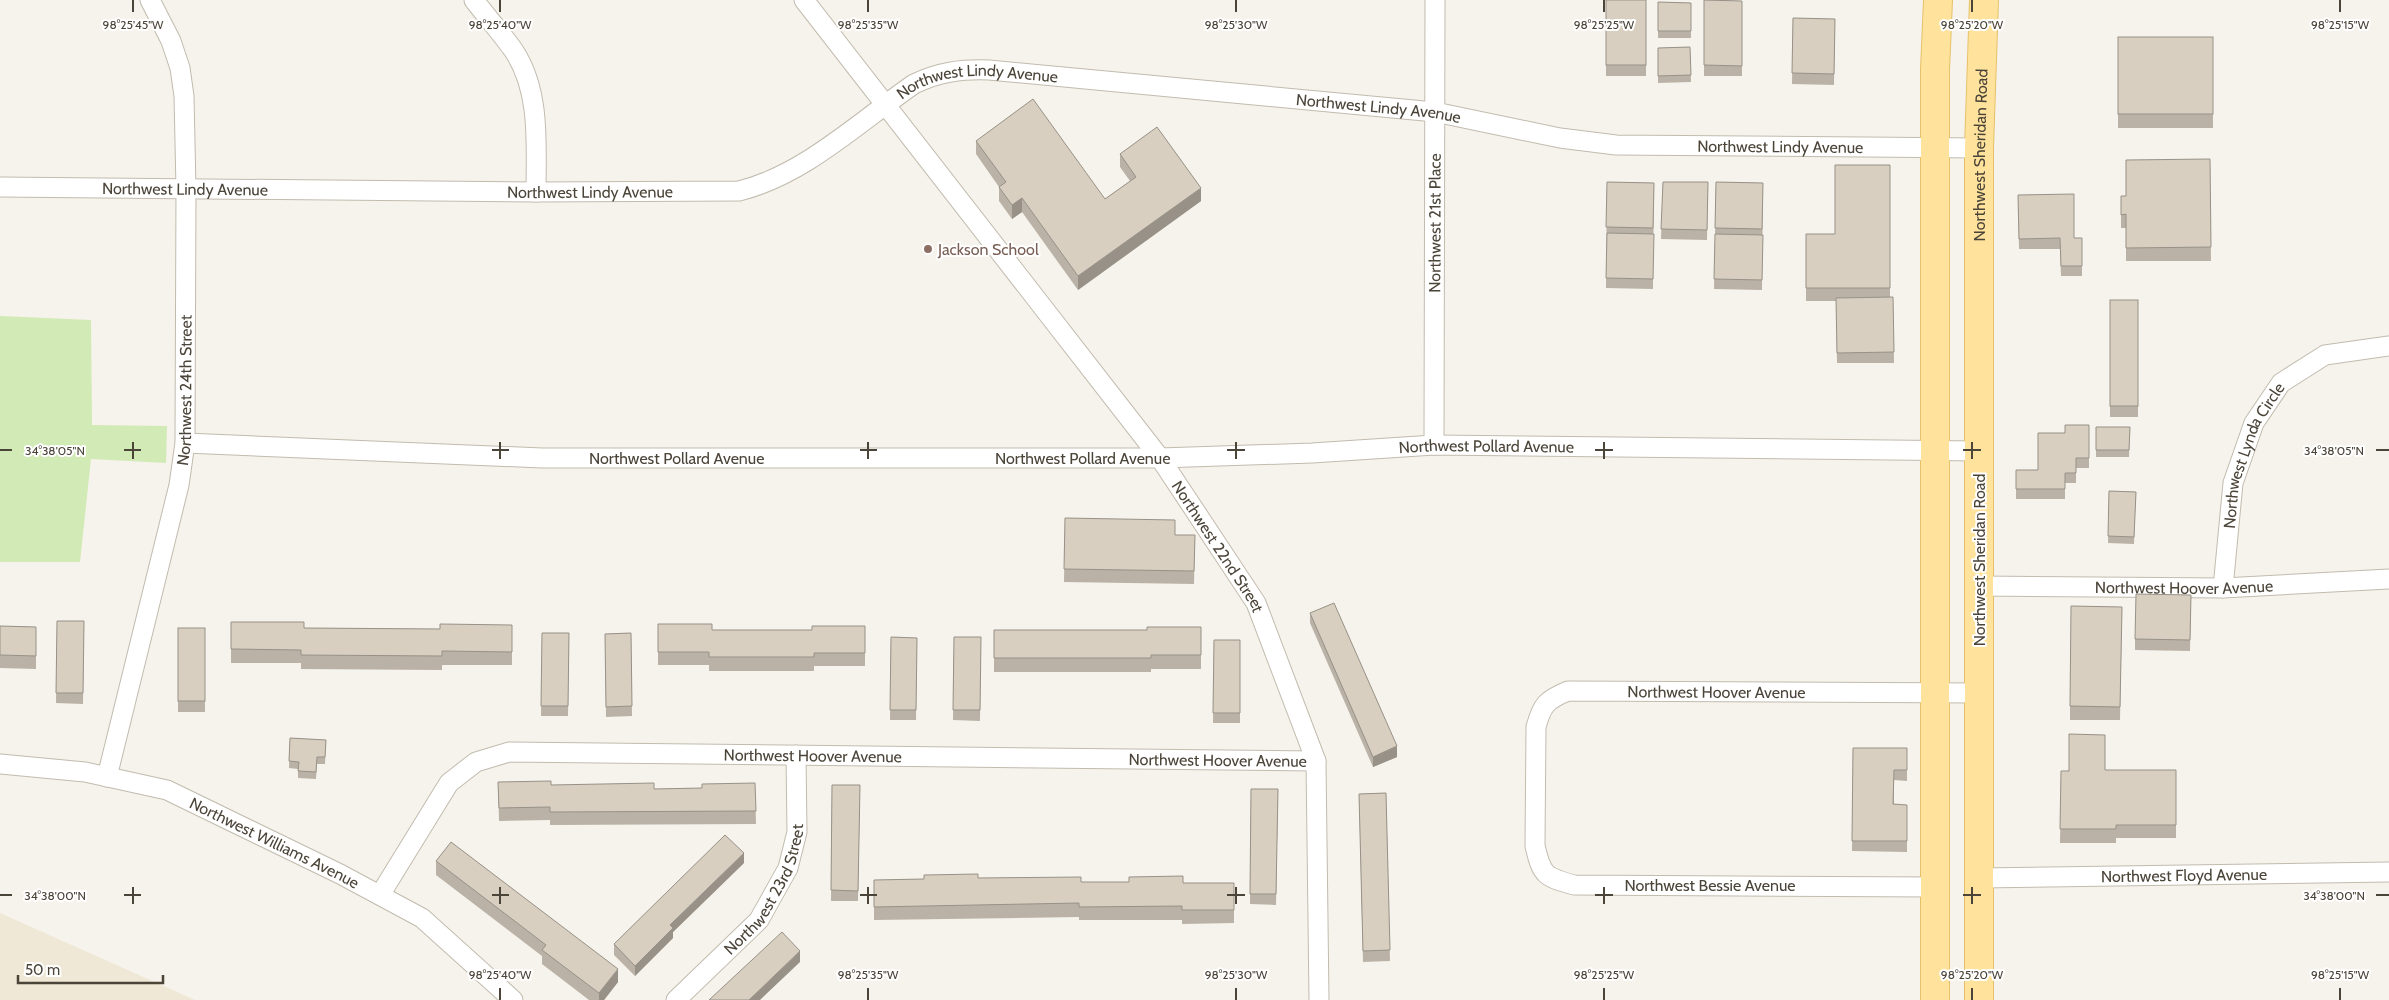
<svg xmlns="http://www.w3.org/2000/svg" width="2389" height="1000" font-family="Cabin,sans-serif">
  <style>
    .education { fill: #efe8d6 }
    .green { fill: #d2eab5 }
    .lines { fill: none; stroke-linecap: round; stroke-linejoin: round }
    .minor-casing { stroke: #c2bbae; stroke-width: 21 }
    .primary-casing { stroke: #e6c16a; stroke-width: 30 }
    .minor { stroke: #fff; stroke-width: 19 }
    .primary { stroke: #ffe39c; stroke-width: 28 }
    .wall { fill: #bab2a6 }
    .shaded-wall { fill: #979187 }
    .building { fill: #d8cfc1; stroke: #979187 }
    .ticks { fill: none; stroke: #4b4439; stroke-width: 2 }
    .education-dot { fill: #8d6e63; stroke: #fff; stroke-width: 2 }
    .labels { text-anchor: middle; stroke-width: 4; stroke-linejoin: round; paint-order: stroke }
    .street-label { font-size: 16px; fill: #4b4439; stroke: #fff }
    .education-label { font-size: 16px; fill: #785e54; stroke: #fff; text-anchor: start }
    .ticks-label { font-size: 12px; text-anchor: middle; fill: #4b4439; stroke: #fff; stroke-width: 4; stroke-linejoin: round; paint-order: stroke }
  </style>
  <rect width="100%" height="100%" fill="#f6f3ec"/>
  <!-- education -->
  <path class="education" d="M0,913L195,1000H0Z"/>
  <!-- green -->
  <path class="green" d="M0,316L91,320L92,425L167,426L166,463L91,459L80,562H0Z"/>
  <g class="lines">
    <!-- minor casing -->
    <g class="minor-casing">
      <g id="minor">
        <path d="M474,0C487,17 502,34 514,51C541,92 536,146 536,192"/>
        <path id="s1" d="M804,0L1160,458L1256,603L1316,761L1319,1000"/>
        <path id="s2" d="M0,187L536,192L739,191C804,175 859,122 914,84C939,72 961,69 989,70L1435,112L1560,138L1616,145L1979,148"/>
        <path id="s3" d="M185,443L542,458H1160L1312,453L1434,445L1979,451"/>
        <path id="s4" d="M1434,445L1435,0"/>
        <path id="s5" d="M1979,586L2223,588L2389,579"/>
        <path id="s6" d="M2223,588L2233,483L2254,423L2281,383L2325,355L2389,346"/>
        <path id="s7" d="M0,764L85,772L167,790L340,874L422,918L513,1000"/>
        <path id="s8" d="M107,777L179,485L185,443L186,189L184,96L180,68L171,41L150,0"/>
        <path id="s9" d="M1979,878L2389,872"/>
        <path id="s10" d="M1935,887L1574,885C1545,877 1542,876 1535,846L1536,727C1542,705 1546,700 1568,691L1979,693"/>
        <path id="s11" d="M380,895L449,783L476,762L509,752L1316,761"/>
        <path id="s12" d="M676,1000L759,920L788,868L797,832L796,755"/>
      </g>
    </g>
    <!-- primary casing -->
    <g class="primary-casing">
      <g id="primary">
        <path d="M1935,1000V70L1938,0"/>
        <path id="s13" d="M1979,1000V148L1984,0"/>
      </g>
    </g>
    <!-- minor -->
    <use href="#minor" class="minor"/>
    <!-- primary -->
    <use href="#primary" class="primary"/>
  </g>
  <!-- wall -->
  <g class="wall">
    <rect x="1606" y="0" width="40" height="76"/>
    <path d="M1704,0L1742,1V76H1704Z"/>
    <path d="M1658,2L1691,3V38H1658Z"/>
    <path d="M1793,18L1835,19L1834,85L1792,84Z"/>
    <rect x="2118" y="37" width="95" height="91"/>
    <path d="M1690,47L1691,82L1658,83V48Z"/>
    <path d="M976,141L1105,199L1130,181L1120,167V154L1201,201L1078,290L1022,212L1012,219L999,201V187L976,154Z"/>
    <path d="M2210,159L2211,261H2126V228H2121V196H2126Z"/>
    <path d="M1890,165V297H1893L1894,363H1837L1836,301H1806V234H1835Z"/>
    <path d="M1607,182L1654,183L1653,289L1606,288Z"/>
    <path d="M1663,182H1708L1707,240L1661,239Z"/>
    <path d="M1716,182L1763,183L1762,290L1714,289Z"/>
    <path d="M2018,195L2074,238H2082V276H2061L2060,249H2019Z"/>
    <rect x="2110" y="300" width="28" height="117"/>
    <path d="M2089,425V468H2076V483H2065V499H2016V470H2038L2065,433Z"/>
    <path d="M2096,427H2130L2129,457H2096Z"/>
    <path d="M2109,491L2136,492L2134,544L2108,543Z"/>
    <path d="M1065,518L1175,535H1195L1194,584L1064,582Z"/>
    <path d="M2191,595L2190,651L2135,650V639Z"/>
    <path d="M2122,607L2120,720H2070V706Z"/>
    <path d="M1310,613L1397,757L1373,767L1310,623Z"/>
    <path d="M57,621H84L83,704L56,703Z"/>
    <path d="M231,622L304,628L440,629L512,625V665H442V670L301,669V663H231Z"/>
    <path d="M658,624L712,630H812L865,626V666H814V671H709V665H658Z"/>
    <path d="M0,626L36,627V669L0,668Z"/>
    <path d="M1201,627V669H1151V672H994V630H1147Z"/>
    <rect x="178" y="628" width="27" height="84"/>
    <path d="M542,633H569L568,716H541Z"/>
    <path d="M631,633L632,716L606,717L605,634Z"/>
    <path d="M891,637L917,638L916,720H890Z"/>
    <path d="M954,637H981L980,721L953,720Z"/>
    <path d="M1214,640H1240V723H1213Z"/>
    <path d="M290,738L326,740L325,764H317L316,779L298,778V769L289,768Z"/>
    <path d="M1853,748H1907V781L1894,780V804L1907,805V852L1852,851Z"/>
    <path d="M2105,770H2176V838H2116V843H2060L2061,771Z"/>
    <path d="M498,782L551,785L654,789L702,788L755,783L756,824L550,825V820L499,821Z"/>
    <path d="M832,785H860L858,901H831Z"/>
    <path d="M1251,789H1278L1276,905L1250,904Z"/>
    <path d="M1386,793L1390,961L1363,962L1359,794Z"/>
    <path d="M436,861L618,982L604,1000H589L542,964V956L436,875Z"/>
    <path d="M744,863L673,932V938L635,976L614,955V944Z"/>
    <path d="M978,878L1081,882L1183,883H1234V923L1182,924V920H1079V917L874,920V880Z"/>
  </g>
  <!-- shaded-wall -->
  <g class="shaded-wall">
    <path d="M1201,188V201L1078,290V276Z"/>
    <path d="M1022,198V212L1012,219V205Z"/>
    <path d="M1397,746V757L1373,767V757Z"/>
    <path d="M744,853V863L673,932V938L635,976V966L670,925Z"/>
    <path d="M800,951V962L760,1000H749Z"/>
    <path d="M618,969V982L604,1000H599V993Z"/>
  </g>
  <!-- building -->
  <g class="building">
    <rect x="1606" y="0" width="40" height="65"/>
    <path d="M1704,0L1742,1V66L1704,65Z"/>
    <path d="M1658,2L1691,3V31H1658Z"/>
    <path d="M1793,18L1835,19L1834,74L1792,73Z"/>
    <rect x="2118" y="37" width="95" height="77"/>
    <path d="M1690,47L1691,75L1658,76V48Z"/>
    <path d="M1033,99L1105,199L1136,177L1120,154L1157,127L1201,188L1078,276L1022,198L1012,205L999,187L1006,182L976,141Z"/>
    <path d="M2210,159L2211,247L2126,248V214L2121,215V196H2126V160Z"/>
    <path d="M1835,165H1890V288H1806V234H1835Z"/>
    <path d="M1607,182L1654,183L1653,228L1606,227Z"/>
    <path d="M1663,182H1708L1707,230L1661,229Z"/>
    <path d="M1716,182L1763,183L1762,229L1715,228Z"/>
    <path d="M2074,194V238H2082V266H2061L2060,238L2019,239L2018,195Z"/>
    <path d="M1607,233L1654,234L1653,279L1606,278Z"/>
    <path d="M1715,234L1763,235L1762,280L1714,279Z"/>
    <path d="M1893,297L1894,352L1837,353L1836,298Z"/>
    <rect x="2110" y="300" width="28" height="106"/>
    <path d="M2065,425H2089V458H2076V473H2065V489H2016V470H2038V433H2065Z"/>
    <path d="M2096,427H2130L2129,450H2096Z"/>
    <path d="M2109,491L2136,492L2134,537L2108,536Z"/>
    <path d="M1065,518L1175,520V535H1195L1194,571L1064,569Z"/>
    <path d="M2136,594L2191,595L2190,640L2135,639Z"/>
    <path d="M1334,603L1397,746L1373,757L1310,613Z"/>
    <path d="M2071,606L2122,607L2120,707L2070,706Z"/>
    <path d="M57,621H84L83,693H56Z"/>
    <path d="M231,622H304V628L440,629V624L512,625V652L442,651V656L301,655V650L231,649Z"/>
    <path d="M658,624H712V630H812V626H865V653H814V657H709V652H658Z"/>
    <path d="M0,626L36,627V656L0,655Z"/>
    <path d="M1147,627H1201V655H1151V658H994V630H1147Z"/>
    <rect x="178" y="628" width="27" height="73"/>
    <path d="M542,633H569L568,706H541Z"/>
    <path d="M631,633L632,706L606,707L605,634Z"/>
    <path d="M891,637L917,638L916,710H890Z"/>
    <path d="M954,637H981L980,710H953Z"/>
    <path d="M1214,640H1240V713H1213Z"/>
    <path d="M2069,734L2105,735V770H2176V825H2116V829H2060L2061,771H2069Z"/>
    <path d="M290,738L326,740L325,757H317L316,772L298,771L299,762L289,761Z"/>
    <path d="M1853,748H1907V770H1894L1893,804L1907,805V841H1852Z"/>
    <path d="M551,781V785L654,783V789L702,788V784L755,783L756,811L550,812V807L499,808L498,782Z"/>
    <path d="M832,785H860L858,891L831,890Z"/>
    <path d="M1251,789H1278L1276,894H1250Z"/>
    <path d="M1386,793L1390,950L1363,951L1359,794Z"/>
    <path d="M725,835L744,853L670,925L673,928L635,966L614,944Z"/>
    <path d="M451,842L618,969L599,993L542,950L546,945L436,861Z"/>
    <path d="M978,874V878L1081,877V882H1129V877L1183,876V883H1234V910H1182V906L1079,907V903L874,907V880L924,879V875Z"/>
    <path d="M782,932L800,951L749,1000H709Z"/>
  </g>
  <!-- ticks -->
  <path class="ticks" d="M133,0V12M500,0V12M868,0V12M1236,0V12M1604,0V12M1972,0V12M2340,0V12M133,442V459M500,442V459M868,442V459M1236,442V459M1604,442V459M1972,442V459M0,450H12M124,450H141M492,450H509M860,450H877M1227,450H1245M1595,450H1613M1963,450H1981M2376,450H2389M133,887V904M500,887V904M868,887V904M1236,887V904M1604,887V904M1972,887V904M0,895H12M124,895H141M492,895H509M860,895H877M1227,895H1245M1595,895H1613M1963,895H1981M2376,895H2389M500,988V1000M868,988V1000M1236,988V1000M1604,988V1000M1972,988V1000M2340,988V1000"/>
  <!-- markers -->
  <circle class="education-dot" cx="928" cy="249" r="5"/>
  <g class="labels">
    <!-- street labels -->
    <g class="street-label">
      <text dy="6" stroke="none"><textPath href="#s2" startOffset="1009">Northwest Lindy Avenue</textPath></text>
      <text dy="6" stroke="none"><textPath href="#s2" startOffset="1414">Northwest Lindy Avenue</textPath></text>
      <text dy="6" stroke="none"><textPath href="#s2" startOffset="1819">Northwest Lindy Avenue</textPath></text>
      <text dy="6" stroke="none"><textPath href="#s13" startOffset="845">Northwest Sheridan Road</textPath></text>
      <text dy="6" stroke="none"><textPath href="#s2" startOffset="185">Northwest Lindy Avenue</textPath></text>
      <text dy="6" stroke="none"><textPath href="#s2" startOffset="590">Northwest Lindy Avenue</textPath></text>
      <text dy="6" stroke="none"><textPath href="#s4" startOffset="222">Northwest 21st Place</textPath></text>
      <text dy="6" stroke="none"><textPath href="#s8" startOffset="396">Northwest 24th Street</textPath></text>
      <text dy="6" stroke="none"><textPath href="#s3" startOffset="1302">Northwest Pollard Avenue</textPath></text>
      <text dy="6" stroke="none"><textPath href="#s3" startOffset="898">Northwest Pollard Avenue</textPath></text>
      <text dy="6" stroke="none"><textPath href="#s3" startOffset="492">Northwest Pollard Avenue</textPath></text>
      <text dy="6" stroke="none"><textPath href="#s6" startOffset="138">Northwest Lynda Circle</textPath></text>
      <text dy="6" stroke="none"><textPath href="#s1" startOffset="686">Northwest 22nd Street</textPath></text>
      <text transform="translate(1979 560) rotate(-90)" y="6">Northwest Sheridan Road</text>
      <text dy="6" stroke="none"><textPath href="#s5" startOffset="205">Northwest Hoover Avenue</textPath></text>
      <text dy="6" stroke="none"><textPath href="#s10" startOffset="740">Northwest Hoover Avenue</textPath></text>
      <text dy="6" stroke="none"><textPath href="#s11" startOffset="504">Northwest Hoover Avenue</textPath></text>
      <text dy="6" stroke="none"><textPath href="#s11" startOffset="909">Northwest Hoover Avenue</textPath></text>
      <text dy="6" stroke="none"><textPath href="#s7" startOffset="289">Northwest Williams Avenue</textPath></text>
      <text dy="6" stroke="none"><textPath href="#s9" startOffset="205">Northwest Floyd Avenue</textPath></text>
      <text x="1710" y="891">Northwest Bessie Avenue</text>
      <text dy="6" stroke="none"><textPath href="#s12" startOffset="145">Northwest 23rd Street</textPath></text>
    </g>
    <!-- education labels -->
    <g class="education-label">
      <text x="938" y="255">Jackson School</text>
    </g>
  </g>
  <g class="ticks-label">
    <text x="133" y="29">98°25'45"W</text>
    <text x="500" y="29">98°25'40"W</text>
    <text x="868" y="29">98°25'35"W</text>
    <text x="1236" y="29">98°25'30"W</text>
    <text x="1604" y="29">98°25'25"W</text>
    <text x="1972" y="29">98°25'20"W</text>
    <text x="2340" y="29">98°25'15"W</text>
    <text x="55" y="455">34°38'05"N</text>
    <text x="2334" y="455">34°38'05"N</text>
    <text x="55" y="900">34°38'00"N</text>
    <text x="2334" y="900">34°38'00"N</text>
    <text x="500" y="979">98°25'40"W</text>
    <text x="868" y="979">98°25'35"W</text>
    <text x="1236" y="979">98°25'30"W</text>
    <text x="1604" y="979">98°25'25"W</text>
    <text x="1972" y="979">98°25'20"W</text>
    <text x="2340" y="979">98°25'15"W</text>
  </g>
  <!-- scale -->
  <path d="M18 975v8h145v-8" fill="none" stroke="#4b4439" stroke-width="2.5"/>
  <text x="25" y="975" font-size="15" fill="#4b4439" stroke="#ffffff" stroke-width="4" paint-order="stroke">50 m</text>
</svg>
